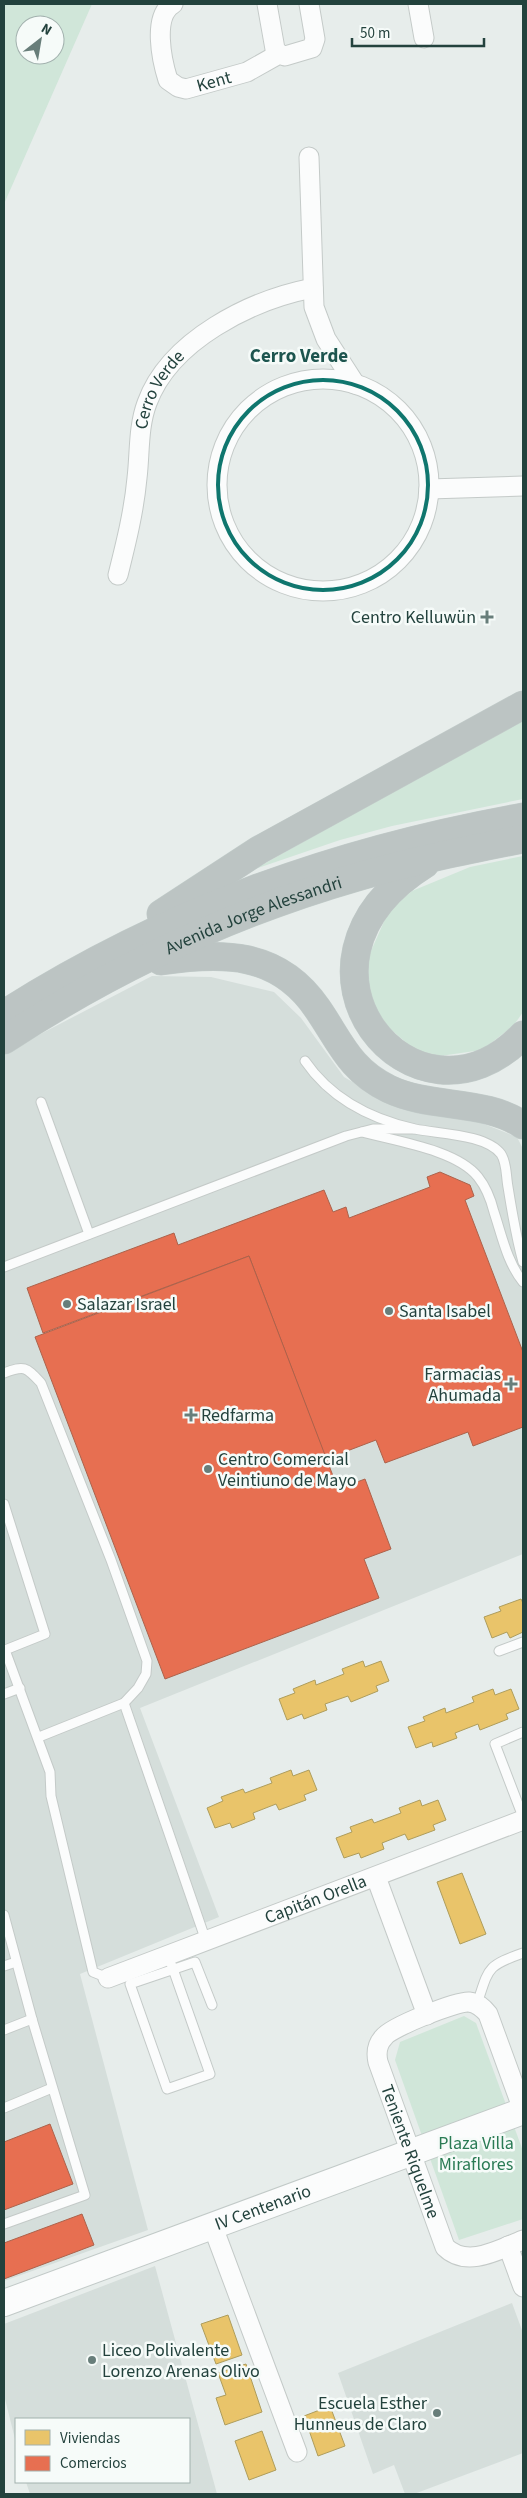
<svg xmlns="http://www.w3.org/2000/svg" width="527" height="2498" font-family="'Source Sans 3',sans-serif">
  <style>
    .built { fill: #d5dedb }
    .green { fill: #d0e6d9; fill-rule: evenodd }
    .homes { fill: #e9c46a; stroke: #ae9d5c }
    .shops { fill: #e76f51; stroke: #ac624b }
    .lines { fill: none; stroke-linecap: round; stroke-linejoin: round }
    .lane-casing { stroke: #c4cac8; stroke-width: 11 }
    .street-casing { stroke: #c4cac8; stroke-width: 21 }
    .secondary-casing { stroke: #c2cac8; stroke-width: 28 }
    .highway-casing { stroke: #c2ccca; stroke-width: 29 }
    .lane { stroke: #fbfcfc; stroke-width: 9 }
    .street { stroke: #fbfcfc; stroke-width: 19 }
    .secondary { stroke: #fbfcfc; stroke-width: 26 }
    .highway { stroke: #bcc4c3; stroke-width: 28 }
    .marked { fill: none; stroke: #0f766e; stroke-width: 4; stroke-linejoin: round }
    .poi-dot { fill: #687e7a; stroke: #f6fbf9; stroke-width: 2 }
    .labels { text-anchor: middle; stroke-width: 5; stroke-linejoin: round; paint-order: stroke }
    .street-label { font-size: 18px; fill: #23423d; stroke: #f6fbf9 }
    .poi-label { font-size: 18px; fill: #23423d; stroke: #f6fbf9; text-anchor: start }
    .park-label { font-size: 18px; fill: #2a7b54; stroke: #f6fbf9 }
    .neighbourhood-label { font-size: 19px; font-weight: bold; fill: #1d554f; stroke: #f6fbf9 }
  </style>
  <rect width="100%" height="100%" fill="#e7edeb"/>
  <!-- built -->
  <g class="built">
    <path d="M152,976L211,977L274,992L301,1018L344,1077L394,1106L469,1118L517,1137L523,1149V1554L140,1708L219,1917L80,1974L148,2230L4,2281V1053Z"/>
    <path d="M155,2266L217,2494H30L26,2482H189V2419H16V2443L4,2395V2324Z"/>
    <path d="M512,2303L523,2333V2453L414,2494H405L394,2465L373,2474L338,2373Z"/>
  </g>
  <!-- green -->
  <g class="green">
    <path d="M4,4H92L4,204ZM25,25H55V55H25Z"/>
    <path d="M523,718V799L392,826L340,840L255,869Z"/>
    <path d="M523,856V1012L514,1025L482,1050L440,1056L415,1050L376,1017L364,967L389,910L412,891L470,867Z"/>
    <path d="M464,2016L476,2023L523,2151V2219L459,2240L395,2060L400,2042Z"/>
  </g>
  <!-- homes -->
  <g class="homes">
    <path d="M521,1599L523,1603V1632L510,1638L507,1632L492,1638L484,1617L501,1611L499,1607Z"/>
    <path d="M363,1661L365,1667L381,1661L389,1681L376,1686L378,1691L351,1702L348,1696L325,1704L327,1710L304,1719L302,1714L287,1720L279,1699L295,1693L293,1689L315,1680L316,1685L344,1674L342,1669Z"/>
    <path d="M493,1689L495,1695L511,1689L519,1709L506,1714L508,1719L480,1730L478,1724L455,1733L457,1738L433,1747L432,1742L416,1748L408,1727L425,1721L423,1717L445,1708L446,1713L474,1702L472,1697Z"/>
    <path d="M291,1770L293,1776L309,1770L317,1790L304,1795L306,1800L279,1810L276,1804L253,1813L255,1819L232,1828L230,1823L215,1828L207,1808L223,1801L221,1797L243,1789L245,1793L272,1783L270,1778Z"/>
    <path d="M420,1800L422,1806L438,1800L446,1820L433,1825L435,1830L408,1840L405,1834L382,1843L384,1849L361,1858L359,1853L344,1858L336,1838L352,1832L350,1827L372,1819L374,1823L401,1813L399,1808Z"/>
    <path d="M462,1873L486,1934L460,1944L437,1882Z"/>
    <path d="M228,2315L242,2355L216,2364L201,2324Z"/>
    <path d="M246,2364L262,2412L225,2425L216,2398L226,2395L218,2373Z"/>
    <path d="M330,2406L345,2446L318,2456L304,2416Z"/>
    <path d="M262,2431L276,2470L249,2480L235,2441Z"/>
  </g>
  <!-- shops -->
  <g class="shops">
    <path d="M440,1172L470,1185L474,1196L465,1200L523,1352V1427L473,1446L468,1432L385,1463L376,1440L326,1459L249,1256L43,1333L27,1288L174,1233L178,1245L324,1190L333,1212L346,1207L349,1218L430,1187L427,1177Z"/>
    <path d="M249,1256L338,1489L365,1479L391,1549L364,1559L379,1598L165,1679L35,1337Z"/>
    <path d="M50,2124L73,2184L4,2210V2142Z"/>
    <path d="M82,2214L94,2245L4,2279V2243Z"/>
  </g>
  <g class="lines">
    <!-- lane casing -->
    <g class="lane-casing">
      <g id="lane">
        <path d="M305,1061C331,1099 371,1119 415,1129C439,1134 486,1134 501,1154C507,1163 506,1177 508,1187C512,1212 516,1237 523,1262"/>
        <path d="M41,1102L89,1234"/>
        <path d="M362,1132C395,1141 457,1150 478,1177C486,1187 491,1200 494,1212C502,1236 507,1262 523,1282"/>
        <path d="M4,1267L346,1136L373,1129H413"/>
        <path d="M4,1373C25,1365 26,1367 41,1383L111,1560L147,1661L146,1674L138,1688L124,1703L39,1737"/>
        <path d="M4,1504L45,1634L5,1650L50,1772L51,1796L93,1972L108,1978"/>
        <path d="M499,1651L523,1642"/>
        <path d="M4,1694L20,1688"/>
        <path d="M124,1703L206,1941"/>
        <path d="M523,1732L495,1744L523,1817"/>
        <path d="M4,1915L32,2019L85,2195L4,2224"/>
        <path d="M168,1956L173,1969L210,2074L167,2089L130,1984L195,1962L212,2005"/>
        <path d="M4,1966L16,1962"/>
        <path d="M477,2004C489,1968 486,1966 523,1953"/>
        <path d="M4,2030L32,2019"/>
        <path d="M4,2108L52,2088"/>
      </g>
    </g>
    <!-- street casing -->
    <g class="street-casing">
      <g id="street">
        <path id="s1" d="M173,4C152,16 162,61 168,80L178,87L186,89L247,72L279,54L285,56L312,48L315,39L309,4"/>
        <path d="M267,4L275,49L279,54"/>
        <path d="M418,4L424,38"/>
        <path d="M309,157L314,307L326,339L355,384"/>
        <circle cx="323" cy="485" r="106"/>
        <path d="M429,489L523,486"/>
        <path id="s2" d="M118,575C126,543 134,511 137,478C140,453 138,427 147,403C170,340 251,300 313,288"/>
        <path d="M376,1877L427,2015"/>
        <path id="s3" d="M108,1978L523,1820"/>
        <path id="s4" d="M523,2110L488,2014C483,2008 478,2003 469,2002C457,2001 391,2027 384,2037C377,2044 376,2053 378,2062L445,2247C467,2269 500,2249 523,2240"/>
        <path d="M213,2227L297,2452"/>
        <path d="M508,2246L523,2287"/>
      </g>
    </g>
    <!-- secondary casing -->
    <g class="secondary-casing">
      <g id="secondary">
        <path id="s5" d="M4,2303L523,2111"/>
      </g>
    </g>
    <!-- highway casing -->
    <g class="highway-casing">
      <g id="highway">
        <path d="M425,864C263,965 415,1147 523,1035"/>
        <path d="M161,914L259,850L523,705"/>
        <path d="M161,961C222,952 278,951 317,1008C340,1041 349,1070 389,1089C431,1109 485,1099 523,1125"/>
        <path d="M4,1014C167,911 334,851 523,817"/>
        <path id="s6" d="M4,1040C113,969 232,913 357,877C412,861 467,850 523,839"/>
      </g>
    </g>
    <!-- lane -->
    <use href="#lane" class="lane"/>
    <!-- street -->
    <use href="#street" class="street"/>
    <!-- secondary -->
    <use href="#secondary" class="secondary"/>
    <!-- highway -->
    <use href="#highway" class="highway"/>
  </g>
  <!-- marked area -->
  <path class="marked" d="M218 485a105 105 0 1 1 210 0a105 105 0 1 1-210 0Z"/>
  <!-- markers -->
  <g class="poi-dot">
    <path d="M484.5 609.5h5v5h5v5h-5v5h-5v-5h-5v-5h5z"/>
    <circle cx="67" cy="1304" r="5"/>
    <circle cx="389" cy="1311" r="5"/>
    <path d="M508.5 1376.5h5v5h5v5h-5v5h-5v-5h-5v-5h5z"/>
    <path d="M188.5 1407.5h5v5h5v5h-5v5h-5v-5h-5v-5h5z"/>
    <circle cx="208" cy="1469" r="5"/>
    <circle cx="92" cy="2360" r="5"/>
    <circle cx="437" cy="2413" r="5"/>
  </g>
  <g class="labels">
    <!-- street labels -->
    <g class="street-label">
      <text dy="6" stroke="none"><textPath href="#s1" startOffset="130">Kent</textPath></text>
      <text dy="6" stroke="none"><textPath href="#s2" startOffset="192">Cerro Verde</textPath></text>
      <text dy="6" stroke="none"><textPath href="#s6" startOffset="280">Avenida Jorge Alessandri</textPath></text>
      <text dy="6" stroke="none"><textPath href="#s3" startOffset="222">Capitán Orella</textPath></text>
      <text dy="6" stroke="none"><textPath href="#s4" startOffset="340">Teniente Riquelme</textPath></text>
      <text dy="6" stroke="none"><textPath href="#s5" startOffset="276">IV Centenario</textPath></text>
    </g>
    <!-- poi labels -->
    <g class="poi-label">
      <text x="476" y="623" text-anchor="end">Centro Kelluwün</text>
      <text x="77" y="1310">Salazar Israel</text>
      <text x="399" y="1317">Santa Isabel</text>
      <text x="501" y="1380" text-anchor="end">Farmacias<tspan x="501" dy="21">Ahumada</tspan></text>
      <text x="201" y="1421">Redfarma</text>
      <text x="218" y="1465">Centro Comercial<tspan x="218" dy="21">Veintiuno de Mayo</tspan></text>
      <text x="102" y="2356">Liceo Polivalente<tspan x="102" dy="21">Lorenzo Arenas Olivo</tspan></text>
      <text x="427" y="2409" text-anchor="end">Escuela Esther<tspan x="427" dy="21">Hunneus de Claro</tspan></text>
    </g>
    <!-- park labels -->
    <g class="park-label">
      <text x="476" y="2149">Plaza Villa<tspan x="476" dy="21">Miraflores</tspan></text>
    </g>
    <!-- neighbourhood labels -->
    <g class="neighbourhood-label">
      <text x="299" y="362">Cerro Verde</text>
    </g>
  </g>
  <!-- border -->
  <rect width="527" height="2498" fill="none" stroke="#23423d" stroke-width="10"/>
  <!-- legend -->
  <rect x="15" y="2418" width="175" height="65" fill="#f6fbf9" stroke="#a2b1ae"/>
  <rect x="25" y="2430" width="25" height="15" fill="#e9c46a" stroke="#a2b1ae"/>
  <text x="60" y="2443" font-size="15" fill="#23423d">Viviendas</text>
  <rect x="25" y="2456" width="25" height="15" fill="#e76f51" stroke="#a2b1ae"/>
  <text x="60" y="2468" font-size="15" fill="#23423d">Comercios</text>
  <!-- north arrow -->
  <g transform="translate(40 40) rotate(31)"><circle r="24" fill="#f6fbf9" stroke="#a2b1ae"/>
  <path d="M0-4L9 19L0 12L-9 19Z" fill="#687e7a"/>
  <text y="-8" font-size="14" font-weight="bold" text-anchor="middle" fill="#23423d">N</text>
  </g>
  <!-- scale -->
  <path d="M352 38v8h132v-8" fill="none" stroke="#23423d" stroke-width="2.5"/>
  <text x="360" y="38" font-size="15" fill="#23423d" stroke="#f6fbf9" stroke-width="4" paint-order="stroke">50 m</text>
</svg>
